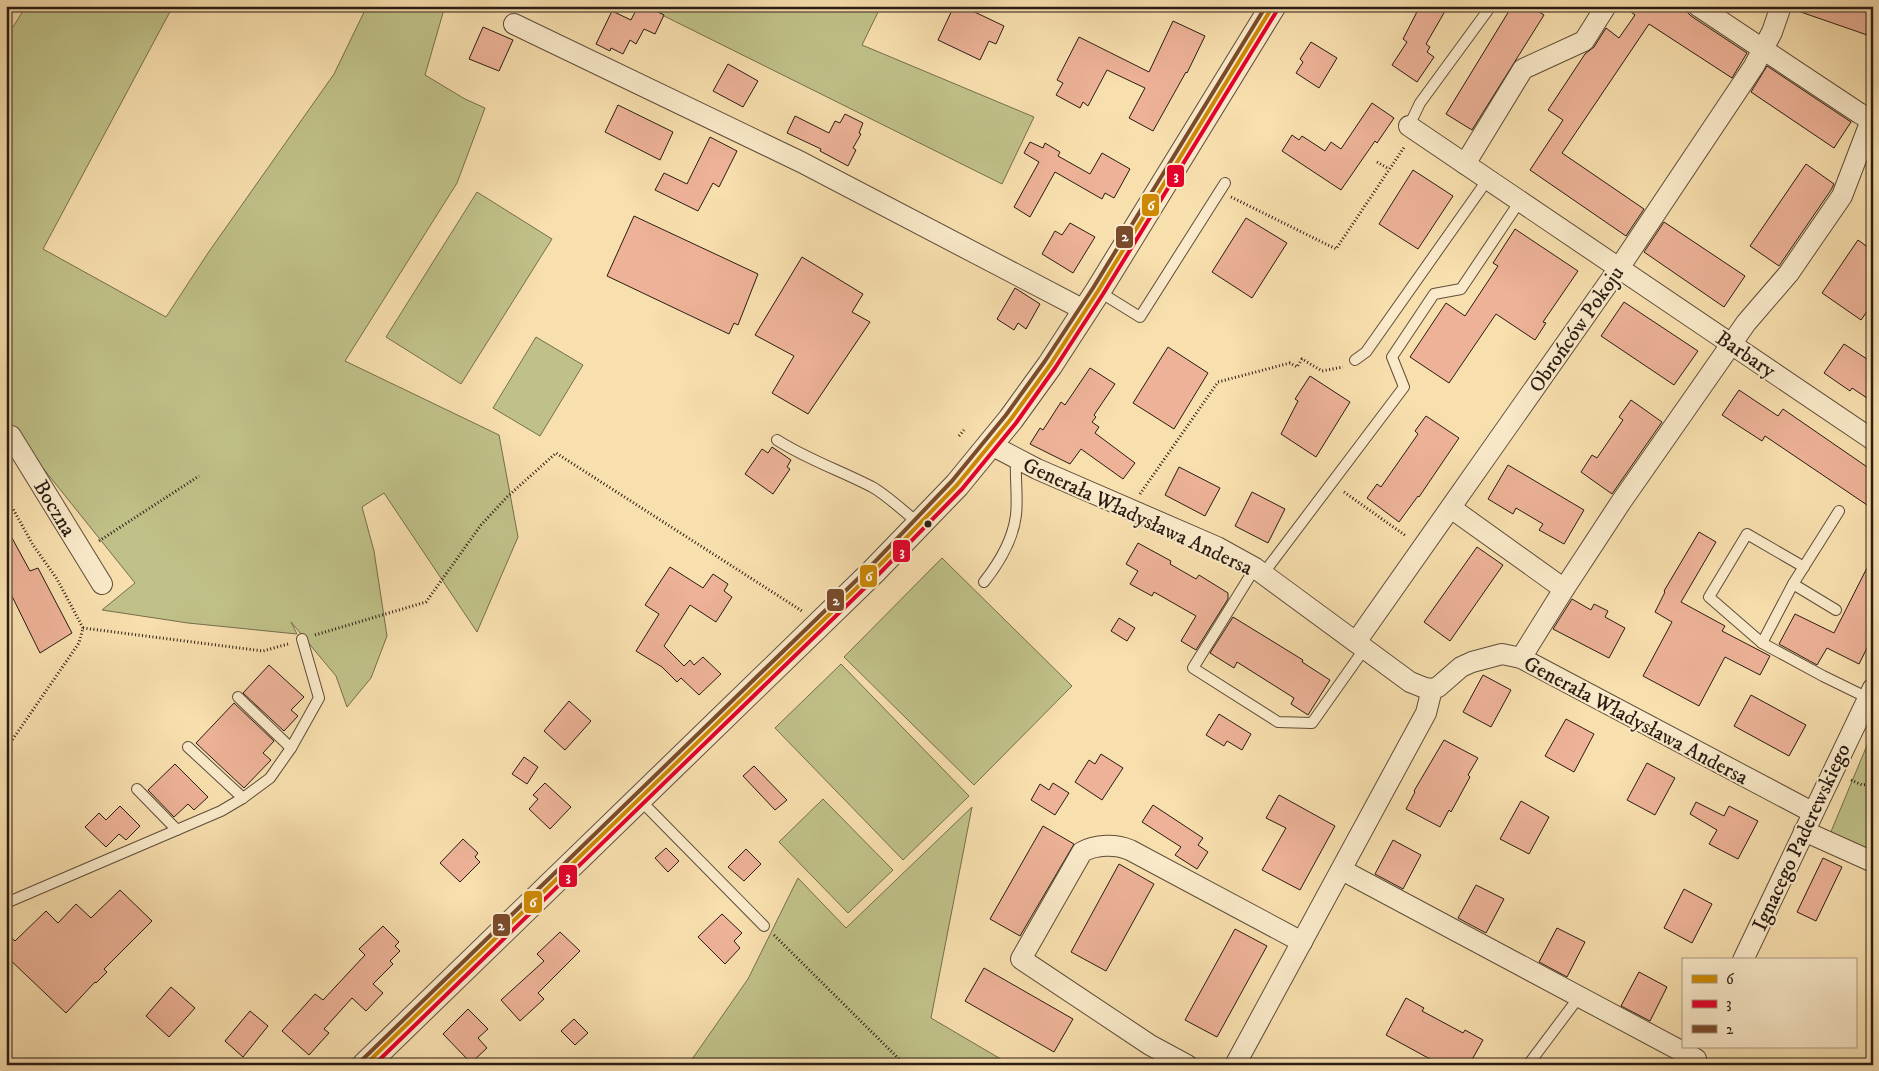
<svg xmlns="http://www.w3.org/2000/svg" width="1879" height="1071" font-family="'IM FELL DW Pica',serif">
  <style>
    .green { fill: #c0c188; stroke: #756e4e }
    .building { fill: #edb297; stroke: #2a1c13 }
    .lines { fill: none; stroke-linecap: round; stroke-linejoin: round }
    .service-casing { stroke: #5e4d3a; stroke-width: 12 }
    .minor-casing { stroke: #5e4d3a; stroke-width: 22 }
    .tertiary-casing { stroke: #5e4d3a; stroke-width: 27 }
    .path { stroke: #2a1c13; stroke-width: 3; stroke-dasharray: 1 2.5; stroke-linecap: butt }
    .service { stroke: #faeaca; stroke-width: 10 }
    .minor { stroke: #faeaca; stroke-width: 20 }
    .tertiary { stroke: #faeaca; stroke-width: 25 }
    .bus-1-casing { stroke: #faeaca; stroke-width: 8 }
    .bus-2-casing { stroke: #faeaca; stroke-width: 8 }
    .bus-3-casing { stroke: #faeaca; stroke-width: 8 }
    .bus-1 { stroke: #ce8a04; stroke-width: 4 }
    .bus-2 { stroke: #e4002b; stroke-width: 4 }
    .bus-3 { stroke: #7a4b2a; stroke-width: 4 }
    .bus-dot { fill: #2a1c13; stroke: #faeaca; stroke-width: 2 }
    .labels { text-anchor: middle; stroke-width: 4; stroke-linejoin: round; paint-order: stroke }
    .street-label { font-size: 21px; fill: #2a1c13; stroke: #faeaca }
    .line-badge { stroke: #faeaca; stroke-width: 2 }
    .badge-label { font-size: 14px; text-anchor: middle; font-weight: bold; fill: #fff }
  </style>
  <rect width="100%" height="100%" fill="#f8dfae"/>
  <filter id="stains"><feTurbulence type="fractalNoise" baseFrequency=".004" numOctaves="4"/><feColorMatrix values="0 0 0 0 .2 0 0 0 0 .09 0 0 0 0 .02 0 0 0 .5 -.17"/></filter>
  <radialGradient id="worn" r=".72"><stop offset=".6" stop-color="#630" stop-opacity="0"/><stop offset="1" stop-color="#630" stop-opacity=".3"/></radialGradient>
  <!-- green -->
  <g class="green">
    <path d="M26,6H173L43,249L166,317L208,253L334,74L367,6H445L425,75L465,99L485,108L457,183L345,361L499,435L518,537L477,632L384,493L362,507L374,551L387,636L371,678L347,707L336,676L291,622L297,634L188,623L102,610L135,583L6,422V23L13,27Z"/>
    <path d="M644,6H881L862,45L1034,117L1002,184Z"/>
    <path d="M477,192L552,239L461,384L386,337Z"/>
    <path d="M536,337L583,365L540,436L493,408Z"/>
    <path d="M942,558L1072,686L974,785L844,657Z"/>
    <path d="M841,664L969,796L903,860L775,728Z"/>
    <path d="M1873,731V856L1830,834Z"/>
    <path d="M823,799L893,870L848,913L779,842Z"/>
    <path d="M972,807L931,1018L1011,1065H688L748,979L798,878L846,928Z"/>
  </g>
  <!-- building -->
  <g class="building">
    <path d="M638,6H646L664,15L655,34L644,29L636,44L630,40L623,54L611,48L610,51L596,44L612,11L631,20Z"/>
    <path d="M954,6H962L1004,26L996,44L989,41L980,60L938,40Z"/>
    <path d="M1420,6H1448L1426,44L1430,47L1427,52L1434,57L1417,82L1392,65L1407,42L1403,39Z"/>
    <path d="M1512,6H1530L1544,15L1472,130L1446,114Z"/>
    <path d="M1623,6H1681L1691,16L1747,53L1732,78L1649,24L1562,153L1644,209L1626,236L1530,170L1563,120L1548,110L1585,54L1594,47L1606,28L1619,38L1635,15Z"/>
    <path d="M1793,6H1873V37L1792,9Z"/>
    <path d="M1173,21L1205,36L1187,73L1186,72L1153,131L1129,118L1145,88L1107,70L1088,106L1083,102L1080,108L1056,95L1063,83L1057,80L1079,37L1149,72Z"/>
    <path d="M483,27L513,40L499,71L469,59Z"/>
    <path d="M1311,42L1337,58L1319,88L1296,73L1303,62L1300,59Z"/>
    <path d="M728,64L758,81L743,107L713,91Z"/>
    <path d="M1767,66L1851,122L1834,148L1751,92Z"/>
    <path d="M1372,103L1394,118L1377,143L1375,141L1341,190L1282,151L1292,135L1299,140L1302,136L1325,151L1331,142L1341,149Z"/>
    <path d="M618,105L673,132L660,160L605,132Z"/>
    <path d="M845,114L863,123L859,133L861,134L853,148L856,150L848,166L820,151L821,149L787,133L795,116L829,133L835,121L840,123Z"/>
    <path d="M710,137L737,151L719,187L713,183L698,211L655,190L664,173L687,184Z"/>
    <path d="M1030,142L1043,148L1045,143L1060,152L1058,156L1090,174L1102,153L1130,169L1114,198L1105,193L1102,199L1055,172L1030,217L1014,207L1039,162L1024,153Z"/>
    <path d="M1806,164L1834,184L1831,190L1779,266L1750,246Z"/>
    <path d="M1413,170L1453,196L1418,249L1379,224Z"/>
    <path d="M634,216L758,274L738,325L734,323L729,334L607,276Z"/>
    <path d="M1246,218L1287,243L1252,298L1212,272Z"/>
    <path d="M1664,222L1745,276L1724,307L1644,252Z"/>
    <path d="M1070,223L1095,237L1073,273L1042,254L1055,231L1062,235Z"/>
    <path d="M1515,229L1578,271L1543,322L1546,323L1535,340L1496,314L1449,383L1410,357L1446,303L1465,316L1498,266L1493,263Z"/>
    <path d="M1858,240L1873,251V303L1861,320L1822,293Z"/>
    <path d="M802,257L863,294L852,312L870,322L808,414L772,393L794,356L755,335Z"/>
    <path d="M1015,288L1040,304L1026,329L1018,323L1014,330L997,319Z"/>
    <path d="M1624,302L1698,351L1674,385L1601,336Z"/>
    <path d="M1844,344L1873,363V402L1852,388L1850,391L1824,373Z"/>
    <path d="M1168,347L1208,373L1174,429L1133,403Z"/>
    <path d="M1090,368L1115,384L1094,415L1096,417L1092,422L1099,427L1095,433L1135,463L1123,479L1081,449L1070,464L1030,444L1040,428L1043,430L1061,402L1065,405Z"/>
    <path d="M1310,376L1350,402L1316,457L1281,434L1298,401L1295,399Z"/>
    <path d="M1739,390L1778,416L1783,409L1873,471V509L1765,436L1762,441L1722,415Z"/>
    <path d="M1631,400L1662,422L1612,494L1581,472L1592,455L1597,458L1623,420L1619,417Z"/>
    <path d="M1426,416L1459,438L1419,497L1418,496L1399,522L1367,498L1377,484L1381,487L1418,434L1415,431Z"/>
    <path d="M772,447L791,460L787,467L790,469L773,494L745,474L762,449L768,453Z"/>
    <path d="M1508,465L1584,510L1564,544L1539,530L1543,524L1516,508L1513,514L1488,499Z"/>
    <path d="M1179,467L1220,488L1205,516L1165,495Z"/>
    <path d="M1252,492L1285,509L1268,543L1235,526Z"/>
    <path d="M6,527L30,571L38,568L72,633L40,653L6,584Z"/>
    <path d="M1699,532L1716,542L1681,602L1725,626L1722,631L1770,656L1760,675L1725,657L1699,706L1643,676L1672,622L1655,612L1665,592L1664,591Z"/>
    <path d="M1138,543L1171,561L1170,564L1196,579L1199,575L1228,593V599L1196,650L1181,641L1196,616L1154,592L1152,596L1130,584L1138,571L1126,564Z"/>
    <path d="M1477,547L1503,565L1450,641L1424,622Z"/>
    <path d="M1873,556V636L1859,664L1827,648L1817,665L1779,644L1795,614L1834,633Z"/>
    <path d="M670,567L703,588L713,574L728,584L724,591L732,597L716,622L690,605L664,646L684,666L690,660L694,665L703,657L721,674L699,695L681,678L677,682L662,667L636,651L659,614L645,605Z"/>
    <path d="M1572,599L1591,610L1594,604L1608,611L1605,617L1625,628L1609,658L1553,629Z"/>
    <path d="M1233,617L1303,660L1302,662L1330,680L1308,715L1291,704L1294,698L1237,662L1234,668L1210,653Z"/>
    <path d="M1119,618L1135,628L1127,641L1111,631Z"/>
    <path d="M269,665L304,697L291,710L298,716L284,731L243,693Z"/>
    <path d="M1483,675L1511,690L1491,727L1463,712Z"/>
    <path d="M1751,695L1806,725L1789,756L1734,726Z"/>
    <path d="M569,701L591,721L565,750L544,731Z"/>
    <path d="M234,703L274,741L263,753L271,760L244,788L196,743Z"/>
    <path d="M1219,714L1251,734L1242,750L1227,741L1224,746L1206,735Z"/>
    <path d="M1566,719L1594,734L1574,772L1545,756Z"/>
    <path d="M1444,740L1478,758L1468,775L1470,777L1451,812L1449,810L1440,827L1406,809L1415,792L1414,791Z"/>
    <path d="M1101,754L1123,768L1102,800L1075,782L1089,760L1095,764Z"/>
    <path d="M524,757L538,767L527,784L512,774Z"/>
    <path d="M1647,763L1675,778L1655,815L1627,800Z"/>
    <path d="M175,764L208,797L194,810L188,804L174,817L148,790Z"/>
    <path d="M754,766L787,800L775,810L743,776Z"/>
    <path d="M545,783L571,807L550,829L529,809L538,799L533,795Z"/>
    <path d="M1053,783L1069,793L1055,815L1031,800L1040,784L1049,790Z"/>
    <path d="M1279,795L1335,826L1300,890L1262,870L1286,828L1266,818Z"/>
    <path d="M1521,801L1549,817L1529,854L1500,839Z"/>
    <path d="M1696,802L1724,816L1729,806L1758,821L1738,859L1709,844L1717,830L1690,814Z"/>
    <path d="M1153,805L1203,838L1198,845L1208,852L1197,869L1175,855L1181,847L1142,822Z"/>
    <path d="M120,806L140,826L126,840L119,834L106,847L85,827L99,813L106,820Z"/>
    <path d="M1043,826L1074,844L1020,936L990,919Z"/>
    <path d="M463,839L478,853L475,857L480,862L460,882L440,863Z"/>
    <path d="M1393,840L1421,855L1403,889L1375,874Z"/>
    <path d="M666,848L679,861L668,872L655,858Z"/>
    <path d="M746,849L761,864L744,881L728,867Z"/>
    <path d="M1823,858L1842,867L1816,921L1797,912Z"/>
    <path d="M1119,864L1154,884L1106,971L1071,952Z"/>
    <path d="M1476,885L1504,899L1486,933L1458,918Z"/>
    <path d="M1684,889L1712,904L1692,943L1664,928Z"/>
    <path d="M120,890L152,921L104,969L107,972L96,983L95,982L66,1013L6,956V933L15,941L46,911L58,923L76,904L91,918Z"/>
    <path d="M722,914L742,933L734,941L740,948L725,964L698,937Z"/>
    <path d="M383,926L399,942L395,946L400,951L390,961L393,964L373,984L383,993L366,1011L352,998L324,1029L329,1033L309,1055L282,1031L315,994L323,1000L365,955L359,949Z"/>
    <path d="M1557,928L1585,942L1567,977L1539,962Z"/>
    <path d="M1235,929L1267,946L1217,1037L1185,1020Z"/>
    <path d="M560,932L580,951L538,993L544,999L520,1021L501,1000L544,961L537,954Z"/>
    <path d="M984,968L1073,1019L1054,1052L965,1001Z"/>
    <path d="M1639,972L1667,987L1650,1021L1621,1006Z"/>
    <path d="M171,987L195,1008L169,1037L146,1016Z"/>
    <path d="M1406,998L1424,1008L1422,1011L1463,1033L1465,1030L1483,1040L1469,1065H1441L1386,1035Z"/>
    <path d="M468,1009L488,1029L478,1038L487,1048L471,1063L443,1034Z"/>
    <path d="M250,1011L268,1026L243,1057L225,1041Z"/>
    <path d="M574,1019L588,1033L575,1045L561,1031Z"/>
  </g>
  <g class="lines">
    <!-- service casing -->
    <g class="service-casing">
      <g id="service">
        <path d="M1409,126L1420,103L1491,6"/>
        <path d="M1098,291L1140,317L1225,183"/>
        <path d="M1355,360L1366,352L1488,179"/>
        <path d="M777,440C808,460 842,471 874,488C890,498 905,512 919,524"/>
        <path d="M1804,567L1747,534L1709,597L1762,643L1823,676L1868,698"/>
        <path d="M1255,568L1193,668L1278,722L1312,723L1365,648"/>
        <path d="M1263,574L1404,387L1392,357L1434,294L1461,289L1520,201"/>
        <path d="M984,582C999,563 1013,540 1016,515C1018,497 1015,478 1016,460"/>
        <path d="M1836,610L1793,584L1839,511"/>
        <path d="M1762,643L1793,584"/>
        <path d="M238,697L291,748"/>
        <path d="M188,747L243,798"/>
        <path d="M137,789L177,830"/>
        <path d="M639,799L764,926"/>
        <path d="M6,903L221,811L243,798L270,778L291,748L319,698L302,639"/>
        <path d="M1528,1065L1579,997"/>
      </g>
    </g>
    <!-- minor casing -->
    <g class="minor-casing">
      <g id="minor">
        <path d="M1698,6L1859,113L1871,120"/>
        <path d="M514,24L801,162L1086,311"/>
        <path d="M1409,126L1873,440"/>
        <path d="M1465,164L1523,69L1584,41L1606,6"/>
        <path d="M6,435L11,436L102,584"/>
        <path d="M991,445L1037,469L1217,547L1255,568L1410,682L1425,688L1432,689L1438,687L1461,667L1472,662L1502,654L1521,658L1812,812"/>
        <path d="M1451,508L1564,589"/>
        <path d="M1356,642L1619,268L1754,66L1772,32L1781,6"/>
        <path d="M1521,658L1564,589L1621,502L1746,323L1789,273L1842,196L1873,115"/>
        <path d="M1804,831L1873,862"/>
        <path d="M1342,870L1696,1059"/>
        <path d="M1743,960L1873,688"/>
        <path d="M1187,1065L1150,1045L1021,959L1082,852C1096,844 1116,844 1130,850L1302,942"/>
        <path d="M1235,1065L1426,713L1432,689"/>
      </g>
    </g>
    <!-- tertiary casing -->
    <g class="tertiary-casing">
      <path id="tertiary" d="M365,1065L873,572L957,485L1011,419L1050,365L1098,291L1273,6"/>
    </g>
    <!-- path -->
    <g class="path">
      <path d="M1377,162L1389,169"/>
      <path d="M1231,197L1336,249L1405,146"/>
      <path d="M959,436L964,430"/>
      <path d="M1344,492L1406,536"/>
      <path d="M1140,494L1218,382L1290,363L1297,367L1302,359L1322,371L1343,367"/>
      <path d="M6,502L13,509L33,545L57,579L83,628L79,643L6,749"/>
      <path d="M99,541L199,476"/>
      <path d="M83,628L263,651L288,644"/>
      <path d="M315,635L426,602L481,525L507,497L556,453L802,611"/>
      <path d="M1851,780L1862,785L1873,783"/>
      <path d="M774,935L905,1065"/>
    </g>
    <!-- service -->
    <use href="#service" class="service"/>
    <!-- minor -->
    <use href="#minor" class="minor"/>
    <!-- tertiary -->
    <use href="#tertiary" class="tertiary"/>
    <!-- bus-1 casing -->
    <g class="bus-1-casing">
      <path id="bus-1" d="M365,1065L873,572L957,485L1011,419L1050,365L1098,291L1273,6"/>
    </g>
    <!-- bus-2 casing -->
    <g class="bus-2-casing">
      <path id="bus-2" d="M374,1065L877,576L962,489L1016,423L1055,368L1103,294L1278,9"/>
    </g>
    <!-- bus-3 casing -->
    <g class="bus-3-casing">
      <path id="bus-3" d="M361,1061L869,568L952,481L1006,415L1045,361L1093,288L1266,6"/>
    </g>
    <!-- bus-1 -->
    <use href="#bus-1" class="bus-1"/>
    <!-- bus-2 -->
    <use href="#bus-2" class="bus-2"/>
    <!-- bus-3 -->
    <use href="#bus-3" class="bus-3"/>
  </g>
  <!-- markers -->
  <circle class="bus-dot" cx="928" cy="524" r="4.5"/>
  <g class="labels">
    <!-- street labels -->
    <g class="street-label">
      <text transform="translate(1576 329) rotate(-55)" y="7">Obrońców Pokoju</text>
      <text transform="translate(1746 354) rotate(34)" y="7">Barbary</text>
      <text transform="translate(55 508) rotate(59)" y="7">Boczna</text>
      <text transform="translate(1138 516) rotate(25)" y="7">Generała Władysława Andersa</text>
      <text transform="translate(1636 720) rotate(28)" y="7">Generała Władysława Andersa</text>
      <text transform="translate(1801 837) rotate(-65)" y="7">Ignacego Paderewskiego</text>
    </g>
  </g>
  <g class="line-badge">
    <rect x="1166" y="164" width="19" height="24" rx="5" fill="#e4002b"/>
    <rect x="1141" y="193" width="19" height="24" rx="5" fill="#ce8a04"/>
    <rect x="1115" y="225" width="19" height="24" rx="5" fill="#7a4b2a"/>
    <rect x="892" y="539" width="19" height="24" rx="5" fill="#e4002b"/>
    <rect x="859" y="564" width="19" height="24" rx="5" fill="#ce8a04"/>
    <rect x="826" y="588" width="19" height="24" rx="5" fill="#7a4b2a"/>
    <rect x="558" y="864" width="20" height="24" rx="5" fill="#e4002b"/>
    <rect x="523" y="890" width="20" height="24" rx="5" fill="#ce8a04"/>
    <rect x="492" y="913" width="19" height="24" rx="5" fill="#7a4b2a"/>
  </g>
  <g class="badge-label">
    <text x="1176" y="180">3</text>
    <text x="1151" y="210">6</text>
    <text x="1125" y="241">2</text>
    <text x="902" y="556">3</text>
    <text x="869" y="581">6</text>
    <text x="836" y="605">2</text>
    <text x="568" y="881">3</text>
    <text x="533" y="907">6</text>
    <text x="501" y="930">2</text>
  </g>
  <!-- margin -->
  <rect width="1879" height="1071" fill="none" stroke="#f8dfae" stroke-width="25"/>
  <rect x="8" y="8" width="1864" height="1056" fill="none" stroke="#2a1c13" stroke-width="2.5"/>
  <rect x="12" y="12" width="1854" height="1046" fill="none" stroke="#2a1c13"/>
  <!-- legend -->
  <rect x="1682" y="958" width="175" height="90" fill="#faeaca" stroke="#a79881"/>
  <rect x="1692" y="975" width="25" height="8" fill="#ce8a04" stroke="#a79881"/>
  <text x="1726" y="984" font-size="15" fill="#2a1c13">6</text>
  <rect x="1692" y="1000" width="25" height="8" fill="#e4002b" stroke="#a79881"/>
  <text x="1726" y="1008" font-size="15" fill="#2a1c13">3</text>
  <rect x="1692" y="1025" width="25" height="8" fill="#7a4b2a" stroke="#a79881"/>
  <text x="1726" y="1034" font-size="15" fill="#2a1c13">2</text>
  <rect width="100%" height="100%" filter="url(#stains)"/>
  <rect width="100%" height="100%" fill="url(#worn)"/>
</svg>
